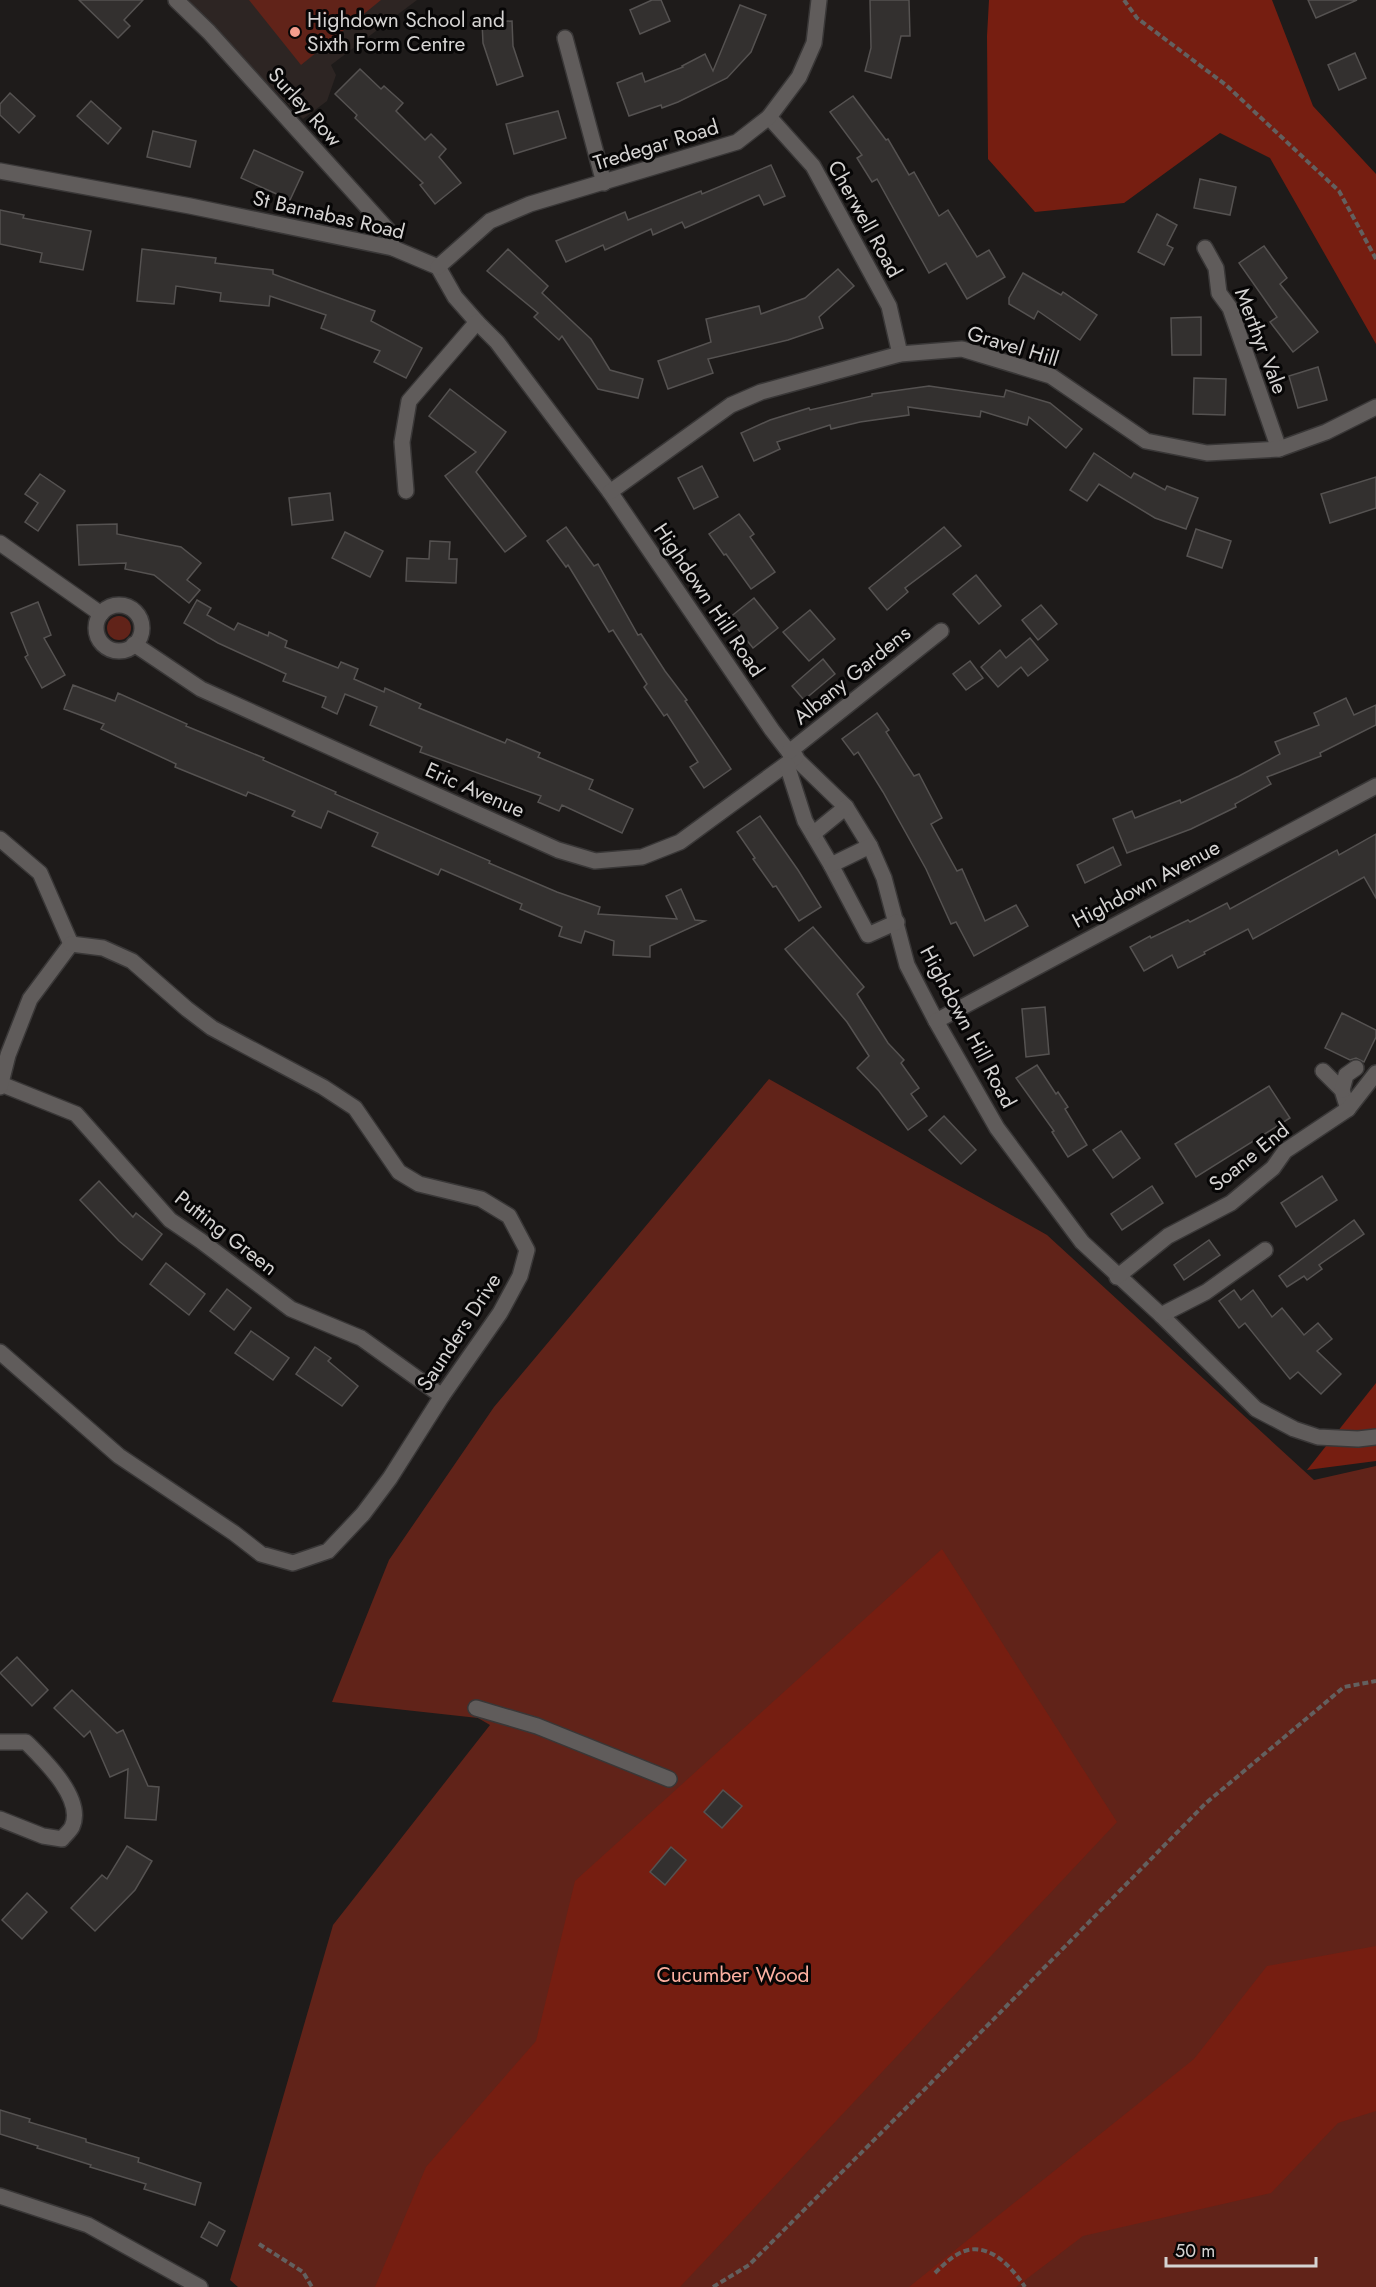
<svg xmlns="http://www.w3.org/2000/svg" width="1376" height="2287" font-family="Jost,sans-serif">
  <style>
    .built { fill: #2d2523 }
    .green { fill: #612319 }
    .forest { fill: #761e11 }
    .building { fill: #33302f; stroke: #555251; stroke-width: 1.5 }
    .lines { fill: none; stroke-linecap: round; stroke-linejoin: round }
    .minor-casing { stroke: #393737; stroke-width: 18 }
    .path { stroke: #63605f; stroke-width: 4; stroke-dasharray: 6 3; stroke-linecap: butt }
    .minor { stroke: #605c5b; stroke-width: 15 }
    .poi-dot { fill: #f49d8d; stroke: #070606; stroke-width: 2 }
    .labels { text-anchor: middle; stroke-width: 6; stroke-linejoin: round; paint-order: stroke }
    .poi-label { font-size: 21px; fill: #d5d3d2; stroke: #070606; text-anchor: start }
    .street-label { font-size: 21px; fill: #d5d3d2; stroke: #070606 }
    .park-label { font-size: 21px; fill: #fcb0a1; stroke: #070606 }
  </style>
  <rect width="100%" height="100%" fill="#1e1b1a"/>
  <!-- built -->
  <path class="built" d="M183,0H417L331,65L336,75L327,101L303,119Z"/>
  <!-- green -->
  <g class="green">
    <path d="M249,0H381L301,65Z"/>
    <circle cx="119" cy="628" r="12"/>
    <path d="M769,1079L1047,1235L1314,1480L1376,1466V2287H238L230,2280L333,1925L490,1725L478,1718L332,1702L389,1560L494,1407Z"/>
  </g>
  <!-- forest -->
  <g class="forest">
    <path d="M989,0H1272L1313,106L1376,174V344L1270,158L1220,133L1124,203L1035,212L988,159L987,36Z"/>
    <path d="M1376,1383V1461L1307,1470Z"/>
    <path d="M942,1549L1117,1822L680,2287H375L426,2167L536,2041L575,1881Z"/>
    <path d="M1376,1946V2111L1338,2123L1271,2193L1083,2236L1016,2287H909L1194,2059L1267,1966Z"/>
  </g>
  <!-- building -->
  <g class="building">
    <path d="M79,0H143L124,20L130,26L118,38Z"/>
    <path d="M652,0H661L670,21L640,34L630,10Z"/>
    <path d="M870,0H909L910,36H901L891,78L865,71L871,48Z"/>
    <path d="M1308,0H1357L1316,18Z"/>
    <path d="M740,5L766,15L751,52L727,78L678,102L662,108L661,105L629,116L617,83L642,73L645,82L683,67L682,66L705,54L713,71Z"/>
    <path d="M512,21L513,46L523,76L497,85L483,43L482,22Z"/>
    <path d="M1355,53L1366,78L1339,90L1328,65Z"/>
    <path d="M360,69L381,89L384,86L403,103L396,111L425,140L431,134L446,149L439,157L461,183L435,204L420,185L423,183L355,118L357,115L335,94Z"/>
    <path d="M10,93L35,116L19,133L0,115V104Z"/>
    <path d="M853,96L886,140L888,139L909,175L914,172L939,216L948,210L977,257L989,250L1005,277L967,299L946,263L929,273L877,179L872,182L857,158L862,155L830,112Z"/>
    <path d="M91,101L121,128L108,144L77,116Z"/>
    <path d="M558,111L566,138L514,154L506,124Z"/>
    <path d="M153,131L196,141L190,167L147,157Z"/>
    <path d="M254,150L303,172L290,200L241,178Z"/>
    <path d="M771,165L785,196L764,205L759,195L685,228L682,222L653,235L651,229L605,250L603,245L566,262L556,241L625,212L628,220L701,191L702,194Z"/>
    <path d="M1200,179L1236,187L1230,215L1194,208Z"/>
    <path d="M0,210L24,215L23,218L91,231L83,270L40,262L42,253L0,244Z"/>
    <path d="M1157,214L1177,225L1167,245L1173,248L1164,265L1138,252Z"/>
    <path d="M1264,246L1287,278L1280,284L1318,332L1293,352L1270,322L1277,317L1239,263Z"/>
    <path d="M142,249L216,258L215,263L273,270V274L375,311L371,321L422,348L406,378L374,362L380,351L321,328L326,315L270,296L269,306L220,301L221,293L176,286L174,304L137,301Z"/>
    <path d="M508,249L548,286L542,293L591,339L610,370L643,379L638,398L598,389L562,336L559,340L534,317L538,313L487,271Z"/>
    <path d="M838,269L854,286L819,317L823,328L788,340L708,359L713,373L668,389L658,361L711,342L706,319L759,306L761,314L805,298Z"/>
    <path d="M1023,273L1061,295L1063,292L1097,315L1080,340L1038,311L1034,319L1009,304V298Z"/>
    <path d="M1201,317V355H1172L1171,318Z"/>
    <path d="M1318,367L1327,400L1298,408L1289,376Z"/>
    <path d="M1194,378L1226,379L1225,415L1193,414Z"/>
    <path d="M929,386L1004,397L1006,390L1050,403L1082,429L1066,448L1029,417L1027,425L981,411L980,417L908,407L909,415L860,422L831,429L830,425L777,442L780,449L754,461L741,433L770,420L809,408L810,410L872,396V394Z"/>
    <path d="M450,389L506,432L476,472L526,536L505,552L445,476L476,452L429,416Z"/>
    <path d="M1094,453L1131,478L1134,473L1165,490L1167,486L1198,498L1186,529L1155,518L1099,484L1087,501L1070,490Z"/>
    <path d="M702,466L718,497L694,509L678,478Z"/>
    <path d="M40,474L65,491L38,531L25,522L38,503L25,494Z"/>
    <path d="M1376,477V508L1330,523L1321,494Z"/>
    <path d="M330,493L333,520L292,525L289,498Z"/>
    <path d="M739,514L754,534L750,537L775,572L751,589L726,554L724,555L709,534Z"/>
    <path d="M117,524V534L181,547L201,563L187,580L200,590L189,603L154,575L125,569L126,563L79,565L77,525Z"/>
    <path d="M566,527L594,566L598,564L638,635L641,634L665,671L687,700L685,701L731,769L704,788L690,767L698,762L667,714L664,716L644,687L647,684L613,630L609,632L568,565L566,567L547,541Z"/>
    <path d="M944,527L961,546L905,588L908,592L887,610L869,588Z"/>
    <path d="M1196,529L1231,541L1222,568L1187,556Z"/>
    <path d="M345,532L383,551L370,577L332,558Z"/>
    <path d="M430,541L450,542L449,559H457L456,583L406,581L407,558L429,559Z"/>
    <path d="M976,575L1001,606L979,624L953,594Z"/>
    <path d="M754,598L778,628L753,648L729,618Z"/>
    <path d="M197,600L211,608L207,615L234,630L238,623L268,636L269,632L287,641L285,647L338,668L341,662L358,669L354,679L384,692L385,688L421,704L419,708L505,743L507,739L540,753L538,757L593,780L589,789L633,809L622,833L562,805L559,811L538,802L541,796L420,752L422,747L370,725L377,707L345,694L337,714L322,707L326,697L283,681L286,674L218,643L184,623Z"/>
    <path d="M38,602L51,635L44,638L65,675L42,688L25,657L28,655L11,613Z"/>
    <path d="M1041,605L1057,624L1038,640L1022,620Z"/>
    <path d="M810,610L835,639L809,661L783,632Z"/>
    <path d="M1030,638L1048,660L1028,676L1021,667L998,687L981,667L1000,650L1006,658Z"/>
    <path d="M823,659L835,674L804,700L792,686Z"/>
    <path d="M970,661L983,678L966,690L953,674Z"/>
    <path d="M73,685L115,701L118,693L187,724L186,726L264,758L263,760L336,792L335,794L490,861L489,863L557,892L600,907L598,914L677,919L666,896L681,889L695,920L705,921L650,946V957L613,955L614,941L585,931L581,943L559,936L562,927L520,909L522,904L441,869L438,875L372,846L378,833L328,811L321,828L292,816L295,811L248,792L246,796L175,767L176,764L101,729L104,724L64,709Z"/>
    <path d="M1346,698L1354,715L1376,705V725L1320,753L1321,756L1267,777L1271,784L1235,804L1236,807L1191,829L1127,853L1113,819L1132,811L1135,818L1180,800L1181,803L1239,776L1280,754L1275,742L1319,725L1314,713Z"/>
    <path d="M877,713L889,730L886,732L914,776L919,774L942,818L931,824L957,871L962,869L985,921L1016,905L1028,926L974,956L956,922L951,924L926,869L883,792L858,752L854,755L842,739Z"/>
    <path d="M760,816L798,870L821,907L799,921L776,886L773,887L753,859L755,858L737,832Z"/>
    <path d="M1376,834V898L1364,877L1253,939L1248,929L1204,952L1205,954L1178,968L1172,955L1144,971L1130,947L1150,936L1151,938L1188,920L1190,922L1227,903L1230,909L1337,850L1339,855Z"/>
    <path d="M1113,847L1121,865L1085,883L1077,865Z"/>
    <path d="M813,927L864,987L857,994L888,1043L904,1060L901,1063L919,1088L911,1094L927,1116L908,1130L879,1091L857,1068L869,1056L847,1022L785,949Z"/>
    <path d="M1045,1007L1049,1054L1026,1057L1022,1009Z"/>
    <path d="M1342,1013L1376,1030V1037L1364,1062L1356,1058L1350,1060L1325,1048Z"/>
    <path d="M1037,1065L1056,1094L1058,1092L1068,1107L1065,1109L1087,1145L1068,1157L1052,1132L1054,1131L1016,1078Z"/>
    <path d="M1269,1086L1290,1118L1196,1177L1175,1144Z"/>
    <path d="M944,1116L976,1150L961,1164L929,1130Z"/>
    <path d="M1121,1131L1140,1158L1113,1178L1093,1150Z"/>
    <path d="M1322,1176L1337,1200L1296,1227L1281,1203Z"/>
    <path d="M99,1181L133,1217L136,1213L162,1234L142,1260L119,1241L80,1200Z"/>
    <path d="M1152,1186L1163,1203L1122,1230L1111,1214Z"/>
    <path d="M1354,1220L1364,1234L1319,1265L1322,1269L1307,1280L1304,1276L1287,1287L1279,1276Z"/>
    <path d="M1209,1240L1220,1255L1184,1280L1174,1265Z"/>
    <path d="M166,1263L205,1294L189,1315L150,1284Z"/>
    <path d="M227,1289L251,1308L234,1330L210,1311Z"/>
    <path d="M1234,1290L1241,1300L1253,1290L1272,1317L1282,1308L1304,1335L1318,1323L1332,1339L1317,1351L1341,1374L1321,1394L1298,1372L1290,1379L1245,1323L1239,1328L1219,1301Z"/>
    <path d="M251,1331L289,1358L273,1380L235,1353Z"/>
    <path d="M315,1347L331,1358L328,1361L358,1386L342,1406L296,1374Z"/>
    <path d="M17,1657L48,1690L32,1706L0,1673Z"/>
    <path d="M72,1690L117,1733L123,1730L148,1786L159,1787L156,1820L125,1818L128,1769L110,1777L90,1731L84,1737L54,1708Z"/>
    <path d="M723,1790L742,1806L722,1828L704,1812Z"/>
    <path d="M127,1846L152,1861L135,1890L95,1931L71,1908L102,1875L107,1879Z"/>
    <path d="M671,1847L686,1860L665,1885L650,1872Z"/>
    <path d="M27,1893L47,1912L22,1939L2,1920Z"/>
    <path d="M0,2110L30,2119L29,2122L86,2139V2142L139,2158L138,2162L201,2183L195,2205L144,2189L146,2184L90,2167L91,2165L37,2148L38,2146L0,2134Z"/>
    <path d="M209,2222L225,2231L217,2246L201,2237Z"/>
  </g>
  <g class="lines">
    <!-- minor casing -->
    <g class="minor-casing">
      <g id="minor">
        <path d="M176,0L209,32L388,230L393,248"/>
        <path d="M565,38L604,183"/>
        <path d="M769,117L813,166L889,306L900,354"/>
        <path d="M0,171L190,206L393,248L438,267L455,297L477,322L497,342L610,492L772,730L789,752L846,807L870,846L884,878L907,965L936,1021L997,1128L1082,1242L1161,1315L1256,1409L1294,1429L1318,1437L1358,1439L1376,1437"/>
        <path d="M1205,248L1216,268L1219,293L1230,308L1279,449"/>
        <path d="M438,267L490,221L530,204L737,142L769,117L799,77L814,43L819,0"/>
        <path d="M406,491L402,442L409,401L477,322"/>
        <path d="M610,492L731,405L761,392L900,354L962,349L1051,376L1146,441L1207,453L1279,449L1326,432L1376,407"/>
        <path d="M0,543L101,614"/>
        <circle cx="119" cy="628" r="23"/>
        <path d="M134,644L201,689L558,850L595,861L642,857L680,842L796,757"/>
        <path d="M789,752L941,631"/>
        <path d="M787,765L805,821L831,865L868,935L897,922"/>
        <path d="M813,834L846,807"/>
        <path d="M0,839L40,873L71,944"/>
        <path d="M831,865L870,846"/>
        <path d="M936,1021L1376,786"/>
        <path d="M1323,1071L1342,1090L1348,1109"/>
        <path d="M1,1084L76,1114L170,1220L201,1241L291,1309L361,1338L442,1396"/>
        <path d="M0,1087L8,1055L30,999L71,944"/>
        <path d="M1342,1090L1346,1075L1356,1068"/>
        <path d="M1117,1277L1168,1236L1231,1203L1273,1168L1285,1151L1348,1109L1376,1073"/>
        <path d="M1161,1315L1206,1292L1265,1250"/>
        <path d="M0,1352L119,1456L234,1533L261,1554L293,1563L328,1551L363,1514L390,1478L442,1396L500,1313L520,1276L527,1250L509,1216L481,1199L419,1184L399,1172L355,1108L323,1087L212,1028L187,1009L132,961L103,948L71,944"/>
        <path d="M476,1708L537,1726L669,1779"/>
        <path d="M0,1742H26C44,1760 85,1799 72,1827C70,1831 65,1835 62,1839L43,1836L0,1819"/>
        <path d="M0,2196L88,2225L200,2287"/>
      </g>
    </g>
    <!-- path -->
    <g class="path">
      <path d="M1124,0L1137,18L1226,85L1339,191L1376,259"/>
      <path d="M259,2244L303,2272L312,2287"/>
      <path d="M935,2273C942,2266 949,2259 958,2254C986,2238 1011,2266 1025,2287"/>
      <path d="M713,2287L749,2265L925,2089L1206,1803L1344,1687L1376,1681"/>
    </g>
    <!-- minor -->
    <use href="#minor" class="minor"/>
  </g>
  <!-- markers -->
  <circle class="poi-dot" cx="295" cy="32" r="6"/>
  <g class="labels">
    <!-- poi labels -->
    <g class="poi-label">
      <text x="307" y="27">Highdown School and<tspan x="307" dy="24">Sixth Form Centre</tspan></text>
    </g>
    <!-- street labels -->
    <g class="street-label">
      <text transform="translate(305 107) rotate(48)" y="7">Surley Row</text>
      <text transform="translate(656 145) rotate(-17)" y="7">Tredegar Road</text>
      <text transform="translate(329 215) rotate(13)" y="7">St Barnabas Road</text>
      <text transform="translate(865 219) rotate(61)" y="7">Cherwell Road</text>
      <text transform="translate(1261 341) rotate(69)" y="7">Merthyr Vale</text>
      <text transform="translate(1013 346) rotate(17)" y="7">Gravel Hill</text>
      <text transform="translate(709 600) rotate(56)" y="7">Highdown Hill Road</text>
      <text transform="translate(852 675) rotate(-39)" y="7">Albany Gardens</text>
      <text transform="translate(475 790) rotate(24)" y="7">Eric Avenue</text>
      <text transform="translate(1146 884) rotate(-28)" y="7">Highdown Avenue</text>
      <text transform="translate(968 1027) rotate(62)" y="7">Highdown Hill Road</text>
      <text transform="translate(1249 1157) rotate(-39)" y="7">Soane End</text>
      <text transform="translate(226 1233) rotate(38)" y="7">Putting Green</text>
      <text transform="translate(459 1332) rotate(-57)" y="7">Saunders Drive</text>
    </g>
    <!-- park labels -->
    <g class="park-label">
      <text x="733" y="1982">Cucumber Wood</text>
    </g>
  </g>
  <!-- scale -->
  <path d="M1166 2257v9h150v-9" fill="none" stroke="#d5d3d2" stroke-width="3"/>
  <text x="1175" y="2257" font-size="18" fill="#d5d3d2" stroke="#070606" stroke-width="4.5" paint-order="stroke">50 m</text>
</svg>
